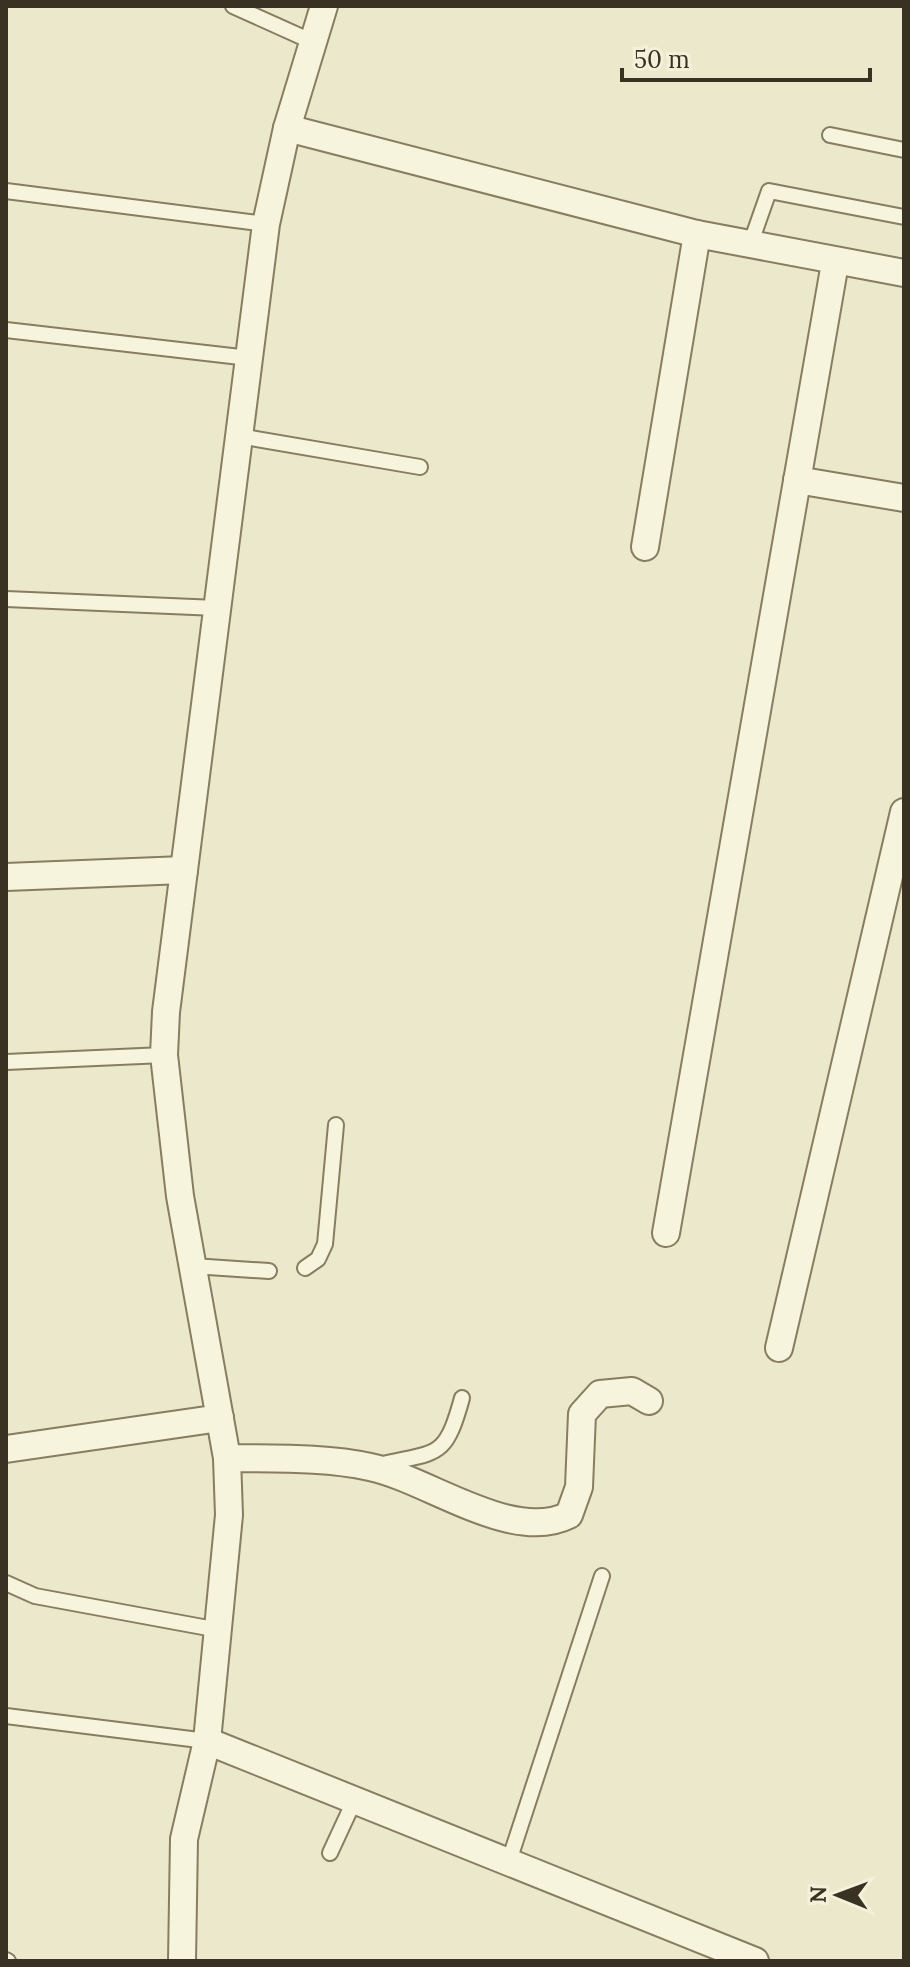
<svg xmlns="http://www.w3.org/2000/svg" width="910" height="1967" font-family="Lora,serif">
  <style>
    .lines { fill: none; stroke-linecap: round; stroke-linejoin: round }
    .service-casing { stroke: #877d60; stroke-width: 18 }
    .minor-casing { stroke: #877d60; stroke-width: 30 }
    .service { stroke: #f7f4dd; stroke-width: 14 }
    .minor { stroke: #f7f4dd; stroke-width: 26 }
  </style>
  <rect width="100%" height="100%" fill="#ebe8cb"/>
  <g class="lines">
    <!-- service casing -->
    <g class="service-casing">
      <g id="service">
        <path d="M233,6L313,42"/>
        <path d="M830,135L904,150"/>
        <path d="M6,191L266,224"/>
        <path d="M750,245L769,191L904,217"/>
        <path d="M6,330L249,358"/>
        <path d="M239,436L420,467"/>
        <path d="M6,599L217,608"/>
        <path d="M6,1062L164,1055"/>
        <path d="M193,1266L269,1271"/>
        <path d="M305,1268L318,1259L325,1244L336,1125"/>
        <path d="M379,1465C438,1451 445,1460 462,1398"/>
        <path d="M6,1583L35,1596L219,1630"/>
        <path d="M6,1716L207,1741"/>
        <path d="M330,1853L355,1799"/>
        <path d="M509,1861L602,1576"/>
        <path d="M6,1960L8,1961"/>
      </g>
    </g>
    <!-- minor casing -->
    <g class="minor-casing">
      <g id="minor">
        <path d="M287,128L697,234L904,273"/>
        <path d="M797,480L904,498"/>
        <path d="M645,547L697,234"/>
        <path d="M6,877L184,870"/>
        <path d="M666,1233L835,263"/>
        <path d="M779,1348L904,812"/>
        <path d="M6,1449L220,1418"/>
        <path d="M227,1458C274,1459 324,1457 370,1467C428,1479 512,1544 569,1515L579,1487L582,1414L600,1394L632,1391L649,1401"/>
        <path d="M207,1741L755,1961"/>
        <path d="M182,1961L184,1839L207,1741L229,1515L227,1458L180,1196L164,1055L166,1012L266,224L287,128L324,6"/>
      </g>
    </g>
    <!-- service -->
    <use href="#service" class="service"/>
    <!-- minor -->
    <use href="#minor" class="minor"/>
  </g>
  <!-- border -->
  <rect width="910" height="1967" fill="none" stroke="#393222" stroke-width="16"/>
  <!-- north arrow -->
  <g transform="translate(838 1895) rotate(271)" stroke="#f3f1da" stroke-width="6" paint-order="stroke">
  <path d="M0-6L14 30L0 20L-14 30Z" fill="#393222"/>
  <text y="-12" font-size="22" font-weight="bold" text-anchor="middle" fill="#393222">N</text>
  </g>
  <!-- scale -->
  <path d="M622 68v12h248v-12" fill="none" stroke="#393222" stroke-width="4"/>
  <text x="634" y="68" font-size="24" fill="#393222" stroke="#f3f1da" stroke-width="6" paint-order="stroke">50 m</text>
</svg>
